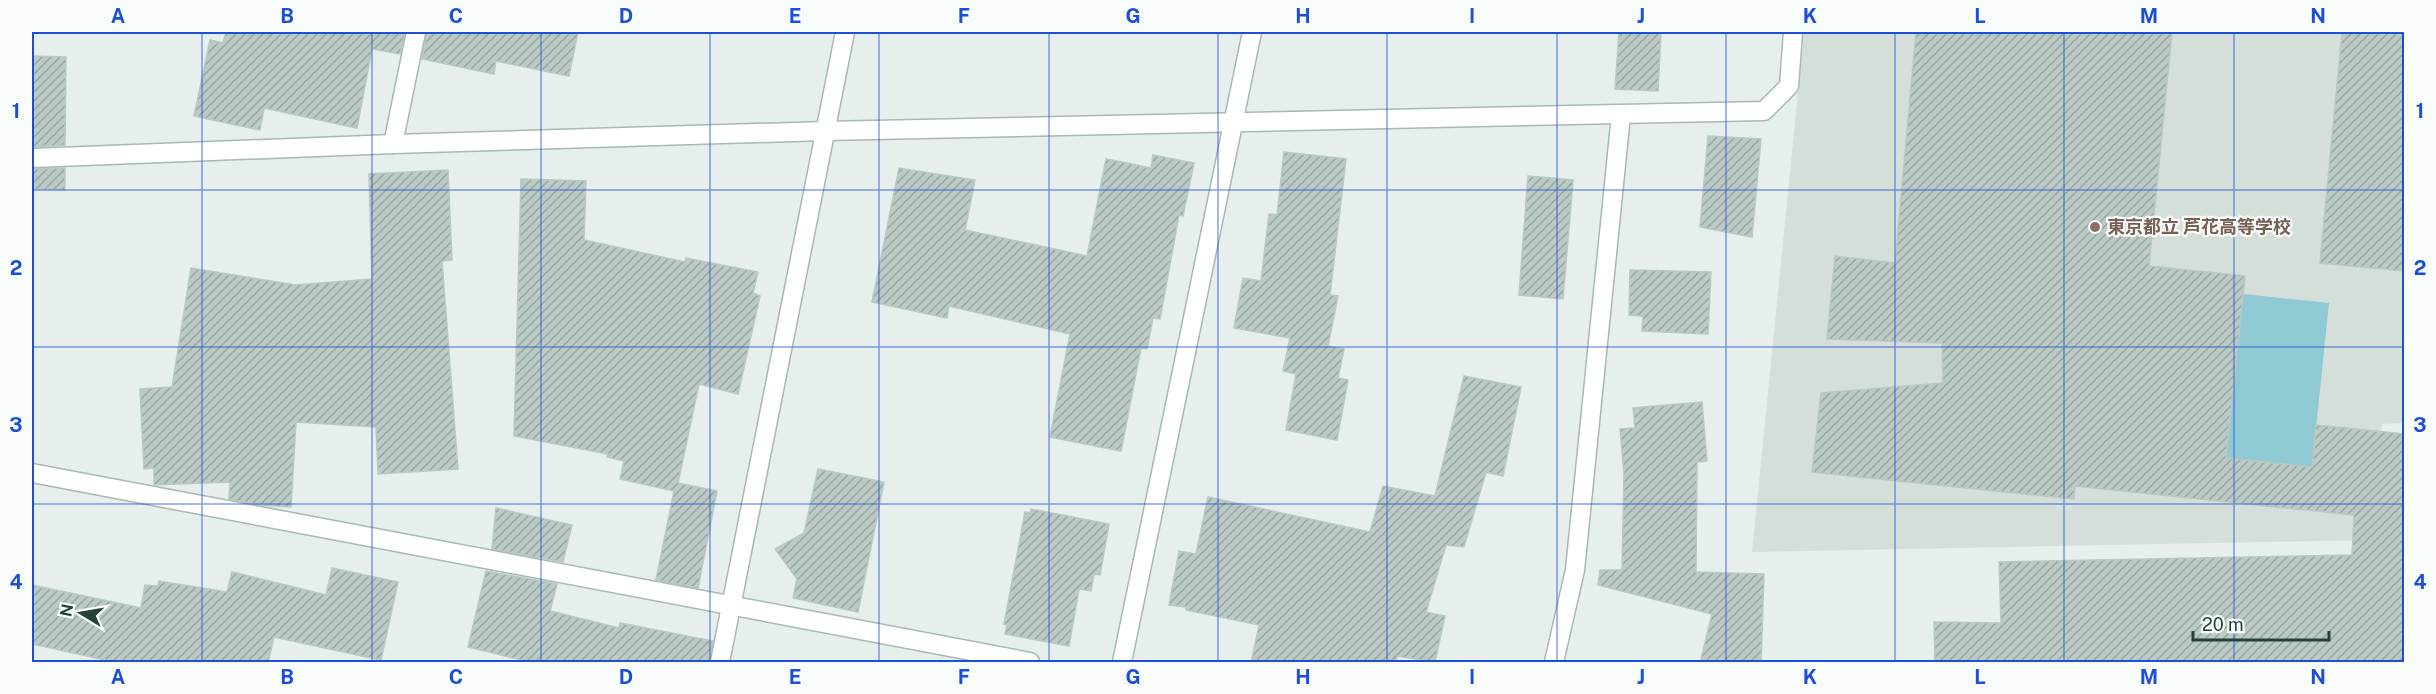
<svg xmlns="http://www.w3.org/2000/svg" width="2436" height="694" font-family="'Public Sans','Noto Sans JP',sans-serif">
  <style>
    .built { fill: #d4dfda }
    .water { fill: #8ec9d4 }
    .building { fill: url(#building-hatch); stroke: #b8c9c2; stroke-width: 1.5 }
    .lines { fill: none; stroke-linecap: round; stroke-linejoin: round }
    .street-casing { stroke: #a8b8b2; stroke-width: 21 }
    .street { stroke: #fff; stroke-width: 18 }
    .grid { fill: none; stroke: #1d4ed8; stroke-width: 1.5; stroke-opacity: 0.55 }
    .education-dot { fill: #8d6e63; stroke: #f7fbf9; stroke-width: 2 }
    .labels { text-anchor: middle; stroke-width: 4.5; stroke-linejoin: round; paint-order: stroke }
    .education-label { font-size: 18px; font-weight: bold; fill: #785e54; stroke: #f7fbf9; text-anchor: start }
    .neatline { fill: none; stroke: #1d4ed8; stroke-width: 2 }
    .grid-label { font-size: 20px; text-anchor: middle; font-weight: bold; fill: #1d4ed8 }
  </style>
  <defs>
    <pattern id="building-hatch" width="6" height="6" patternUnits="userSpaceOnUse" patternTransform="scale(1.5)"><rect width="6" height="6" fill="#bbcac4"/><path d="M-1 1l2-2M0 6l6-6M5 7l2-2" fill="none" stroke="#98a6a0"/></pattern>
  </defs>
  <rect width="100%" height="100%" fill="#e6efeb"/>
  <!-- built -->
  <path class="built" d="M1804,32H2404V423L2382,424L2371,540L1752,552Z"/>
  <!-- water -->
  <path class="water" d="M2243,294L2329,303L2312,467L2226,458Z"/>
  <!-- building -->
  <g class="building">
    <path d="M226,32H405L400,54L372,49L357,128L264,108L260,130L194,116L210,40L223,43Z"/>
    <path d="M427,32H578L569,76L496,61L494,74L422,59Z"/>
    <path d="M1619,32H1661L1658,91L1615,89Z"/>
    <path d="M1916,32H2172L2149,266L2245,276L2226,458L2312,467L2316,425L2404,434V663H1935L1934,622L2001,623L1999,562L2352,555L2354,515L2075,486L2074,499L1812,472L1821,393L1943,383L1942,343L1827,339L1835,256L1895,263Z"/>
    <path d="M2342,32H2404V271L2320,263Z"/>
    <path d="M32,56L66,57L65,145L32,147Z"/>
    <path d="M1708,136L1761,139L1752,237L1700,227Z"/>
    <path d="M1284,152L1346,159L1330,295L1338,296L1328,346L1344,349L1338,378L1348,380L1337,440L1286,430L1296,374L1283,371L1290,338L1234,328L1243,278L1261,281L1269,214L1277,215Z"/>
    <path d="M1153,155L1194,163L1183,216L1179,215L1160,319L1153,318L1147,349L1141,348L1121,451L1050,437L1070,334L949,306L947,318L872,302L899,168L975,180L965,230L1087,256L1106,159L1151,168Z"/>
    <path d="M65,168V190L32,189V169Z"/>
    <path d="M448,170L452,260L442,261L458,469L378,474L376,427L296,422L291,507L261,505L229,499L230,482L154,485V468L144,469L140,389L172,387L191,268L295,285L372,279L369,174Z"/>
    <path d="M1528,176L1573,180L1563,299L1519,295Z"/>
    <path d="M521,179L586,181L584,240L685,262L686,258L758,272L753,293L760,296L738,394L699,384L678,483L717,491L698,588L656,580L674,491L620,479L624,461L607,457L608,454L514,436Z"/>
    <path d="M1630,270L1711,272L1708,334L1642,331L1643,316L1629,315Z"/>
    <path d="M1464,376L1521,387L1503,476L1486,472L1464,547L1446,545L1426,612L1445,616L1435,662L1397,656L1396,663H1251L1259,625L1186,610V607L1169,605L1179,551L1196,554L1208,497L1370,532L1383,486L1435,496Z"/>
    <path d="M1702,402L1707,461L1697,462L1696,572L1764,574L1761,663H1700L1712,614L1598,585L1600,570H1622L1624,474L1620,429L1635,428L1633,408Z"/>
    <path d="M818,469L884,482L858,612L793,598L797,579L775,549L804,533Z"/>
    <path d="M496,508L572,525L563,562L492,549Z"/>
    <path d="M1031,509L1109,524L1100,575L1094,574L1091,591L1079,589L1069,646L1005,634L1007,625L1004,624L1025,512L1030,513Z"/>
    <path d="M332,568L398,582L381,660L274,637L268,663H119L32,644V585L141,608L145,585L158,586L159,581L227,592L232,572L326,595Z"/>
    <path d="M486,571L557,584L550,611L619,628L620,623L713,641L709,663H534L468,647Z"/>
  </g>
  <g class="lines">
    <!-- street casing -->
    <g class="street-casing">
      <g id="street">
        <path d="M393,144L416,32"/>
        <path d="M32,158L393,144L825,131L1764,111L1789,86L1793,32"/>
        <path d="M32,473L1030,662"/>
        <path d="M720,662L845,32"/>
        <path d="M1122,662L1252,32"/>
        <path d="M1554,662L1575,570L1621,115"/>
      </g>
    </g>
    <!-- street -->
    <use href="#street" class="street"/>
  </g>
  <!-- grid -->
  <path class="grid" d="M202,32V662M372,32V662M541,32V662M710,32V662M879,32V662M1049,32V662M1218,32V662M1387,32V662M1557,32V662M1726,32V662M1895,32V662M2064,32V662M2234,32V662M32,190H2404M32,347H2404M32,504H2404"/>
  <!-- markers -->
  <circle class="education-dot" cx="2095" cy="227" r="6"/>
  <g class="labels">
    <!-- education labels -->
    <g class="education-label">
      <text x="2107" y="233">東京都立 芦花高等学校</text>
    </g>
  </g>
  <!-- border -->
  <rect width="2436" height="694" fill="none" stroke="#f7fbf9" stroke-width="66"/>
  <!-- north arrow -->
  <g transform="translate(81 613) rotate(281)" stroke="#f7fbf9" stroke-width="4.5" paint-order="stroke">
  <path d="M0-4.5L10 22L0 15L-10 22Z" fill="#24423a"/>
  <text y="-9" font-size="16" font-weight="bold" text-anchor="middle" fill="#24423a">N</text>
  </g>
  <!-- scale -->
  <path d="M2193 631v9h136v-9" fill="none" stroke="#24423a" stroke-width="3"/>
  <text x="2202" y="631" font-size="18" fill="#24423a" stroke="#f7fbf9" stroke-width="4.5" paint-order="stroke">20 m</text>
  <rect x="33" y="33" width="2370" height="628" class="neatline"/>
  <g class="grid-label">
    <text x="118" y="23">A</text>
    <text x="287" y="23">B</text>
    <text x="456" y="23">C</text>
    <text x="626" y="23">D</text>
    <text x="795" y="23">E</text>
    <text x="964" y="23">F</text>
    <text x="1133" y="23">G</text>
    <text x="1303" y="23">H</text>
    <text x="1472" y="23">I</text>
    <text x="1641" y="23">J</text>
    <text x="1810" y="23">K</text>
    <text x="1980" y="23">L</text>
    <text x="2149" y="23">M</text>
    <text x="2318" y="23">N</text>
    <text x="16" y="118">1</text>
    <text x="2420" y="118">1</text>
    <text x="16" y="275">2</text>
    <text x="2420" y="275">2</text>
    <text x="16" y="432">3</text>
    <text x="2420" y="432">3</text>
    <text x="16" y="589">4</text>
    <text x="2420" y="589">4</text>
    <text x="118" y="684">A</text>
    <text x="287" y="684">B</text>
    <text x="456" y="684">C</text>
    <text x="626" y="684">D</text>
    <text x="795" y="684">E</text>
    <text x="964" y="684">F</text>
    <text x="1133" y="684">G</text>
    <text x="1303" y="684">H</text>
    <text x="1472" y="684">I</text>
    <text x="1641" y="684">J</text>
    <text x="1810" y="684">K</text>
    <text x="1980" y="684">L</text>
    <text x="2149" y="684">M</text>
    <text x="2318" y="684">N</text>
  </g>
</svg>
